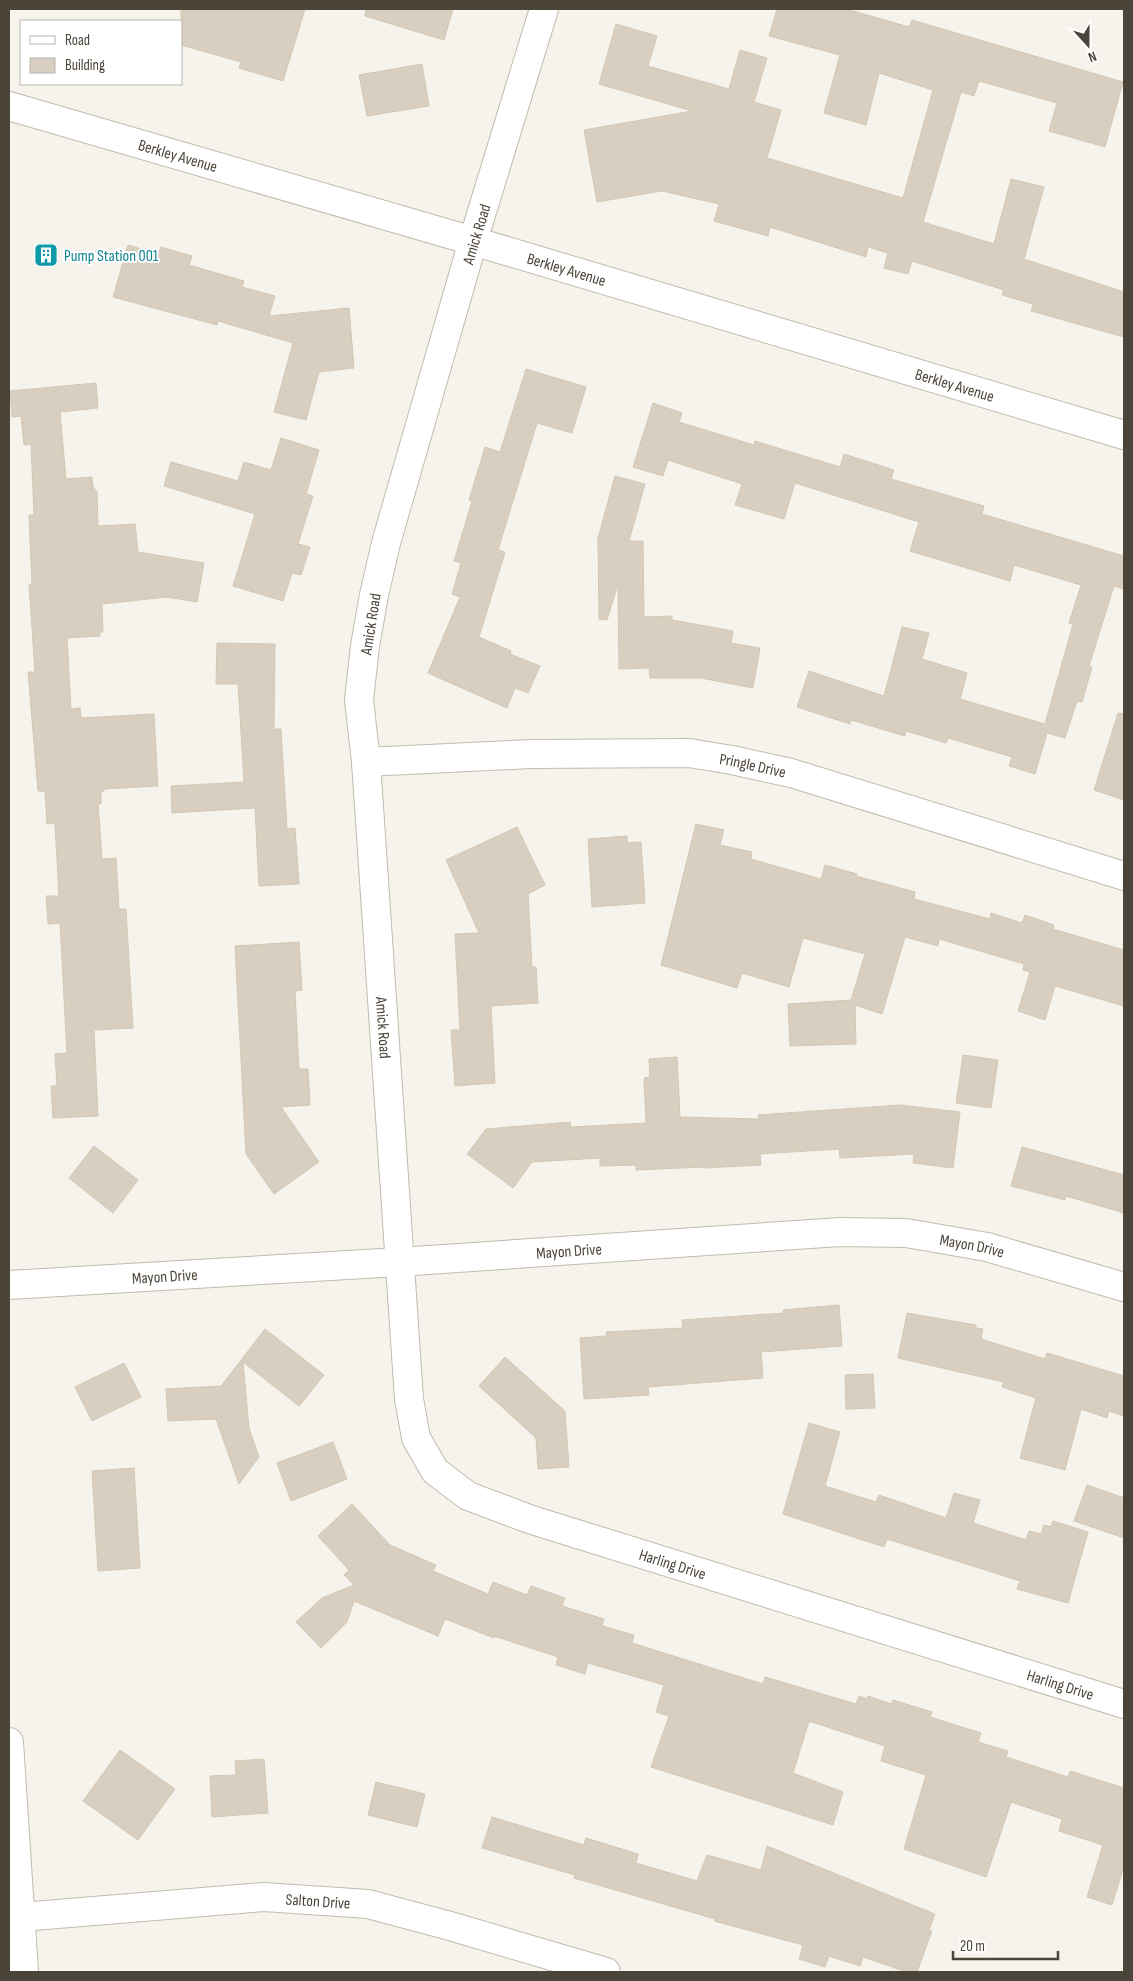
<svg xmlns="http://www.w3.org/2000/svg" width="1133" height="1981" font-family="'Sofia Sans Condensed',sans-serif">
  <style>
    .building { fill: #d8cfc1; stroke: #d3c7b4 }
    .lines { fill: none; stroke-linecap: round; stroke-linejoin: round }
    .minor-casing { stroke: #c2bbae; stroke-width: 30 }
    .minor { stroke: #fff; stroke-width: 28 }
    .labels { text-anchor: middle; stroke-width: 4; stroke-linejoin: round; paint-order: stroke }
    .street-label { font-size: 16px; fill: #4b4439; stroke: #fff }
    .culture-label { font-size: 16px; fill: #0d838f; stroke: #fff; text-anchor: start }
  </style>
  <rect width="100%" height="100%" fill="#f6f3ec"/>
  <!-- building -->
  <g class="building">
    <path d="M181,9H305L283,81L239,68L241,62L181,45Z"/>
    <path d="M366,9H453L444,40L365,16Z"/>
    <path d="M777,9H846L909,27L912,20L1123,82L1105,147L1049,131L1057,103L979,81L974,96L961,92L923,222L994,244L1011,179L1044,187L1024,259L1124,292V337L1031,311L1033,304L1002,295L1004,290L912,261L908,274L884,268L888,253L868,247L866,257L770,227L768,236L714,221L719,204L662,191L597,202L584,130L692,111L599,84L616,24L657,36L648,66L729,89L740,50L767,58L754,102L781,110L767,158L903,198L933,90L879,73L866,125L824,113L840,55L769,36Z"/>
    <path d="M422,64L429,106L367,116L359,75Z"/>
    <path d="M128,245L158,254L161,247L192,256L189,265L244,281L242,287L275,296L269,316L349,308L354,368L319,372L306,420L274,412L293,343L218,321L217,325L113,297Z"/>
    <path d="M526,369L586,387L572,433L537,423L498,550L505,552L479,637L511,651L510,654L540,666L528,693L515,688L507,708L428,673L460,597L452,594L461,563L454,561L472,501L469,500L485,447L500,452Z"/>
    <path d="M96,383L98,408L60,412L66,479L92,477L93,487L97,492L98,526L135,524L138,552L204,563L197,602L167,597L102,604L103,632H100V636L67,638L71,709L80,708L81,718L154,714L158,786L104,789V791L101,792V804H98L102,859L116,858L119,909H126L133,1028L94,1030L98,1116L53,1118L51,1086H57L55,1054L67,1053L60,923L48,924L46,896H59L55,823L47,824L45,791H38L28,672H35L29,585H32L29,515H34L31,444L24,445L21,416L12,417L10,391Z"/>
    <path d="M653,403L682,413L679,422L754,445L755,441L840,467L844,454L894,470L891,479L984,506L982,514L1124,556V589L1114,586L1089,666L1092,667L1082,702L1077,701L1065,738L1047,733L1035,774L1009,766L1012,757L948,738L946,743L906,731L905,736L851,720L850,724L797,707L809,671L884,696L902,627L929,633L922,659L967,673L960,699L1045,724L1073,624L1069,623L1081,585L1014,565L1010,581L910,551L919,522L795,483L784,519L735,505L742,484L668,460L663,476L633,467Z"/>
    <path d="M281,438L319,450L306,494L313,496L298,544L310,547L301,575L292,573L283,601L233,586L255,514L164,486L171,462L238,481L244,462L271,470Z"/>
    <path d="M615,476L645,484L629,541H643L644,617L672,616V620L733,631L731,643L760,648L753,688L701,678H650L649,668L619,669L618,584L607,620L599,619L598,538Z"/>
    <path d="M217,643L275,644L274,729H281L287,829L295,828L299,884L259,886L255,808L172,813L171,786L244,782L238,684H216Z"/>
    <path d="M1118,713L1124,714V800L1094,790Z"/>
    <path d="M696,824L724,830L720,845L752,852L751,859L821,879L825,865L857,874L856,876L915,892L914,899L990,919L991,913L1022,923L1025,915L1054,925L1053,929L1124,950V1006L1055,986L1045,1020L1018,1011L1030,972L1023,970L1024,964L939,939L938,946L905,937L882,1014L855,1005L856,1044L790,1046L788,1004L851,1000L865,954L803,938L789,987L742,973L737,988L661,965Z"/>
    <path d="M517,827L545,885L528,894L532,967H536L538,1003L491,1006L495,1083L455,1086L451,1030H460L455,934L479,933L446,860Z"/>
    <path d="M627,836V843L641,842L645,903L592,907L588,839Z"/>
    <path d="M299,942L302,990L295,991L299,1069H308L310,1105L281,1107L319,1162L274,1194L246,1154L235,946Z"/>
    <path d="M963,1055L998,1060L991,1108L956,1103Z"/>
    <path d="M677,1057L680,1117L759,1119L758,1115L900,1105L960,1112L953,1168L913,1163L914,1154L840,1158L839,1149L760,1154L761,1165L704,1168V1167L636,1170V1165L600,1166V1158L532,1162L513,1188L467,1154L486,1129L570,1122L571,1127L646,1123L644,1078L650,1077L649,1059Z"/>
    <path d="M94,1146L138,1180L113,1213L69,1178Z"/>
    <path d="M1022,1147L1124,1175V1213L1066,1196L1065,1200L1011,1186Z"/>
    <path d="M839,1305L842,1346L761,1352L763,1378L648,1387L649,1395L584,1399L580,1338L607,1336L606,1332L683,1328L682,1320L784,1313L783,1310Z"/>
    <path d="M907,1313L976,1325V1328L983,1329L981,1339L1045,1359L1047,1353L1124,1376V1416L1109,1411L1107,1418L1081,1409L1065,1470L1020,1458L1036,1398L1002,1387L1004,1382L898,1358Z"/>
    <path d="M265,1329L324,1375L299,1406L243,1362L249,1428L259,1457L239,1484L216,1419L168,1421L166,1389L221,1386Z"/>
    <path d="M505,1357L565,1411L569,1467L538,1469L536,1438L479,1386Z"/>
    <path d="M124,1363L141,1397L92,1421L75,1387Z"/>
    <path d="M873,1374L875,1408L846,1409L845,1375Z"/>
    <path d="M809,1423L840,1432L825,1486L876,1502L879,1495L946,1518L954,1493L980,1500L973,1523L1026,1540L1029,1531L1041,1534L1044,1525L1051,1527L1053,1521L1088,1532L1068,1603L1017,1589L1020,1581L887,1539L884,1547L783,1514Z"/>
    <path d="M333,1442L347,1479L291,1501L277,1463Z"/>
    <path d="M134,1468L140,1568L98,1571L92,1471Z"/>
    <path d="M1087,1485L1124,1498V1538L1074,1521Z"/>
    <path d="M352,1504L390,1545L436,1565L433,1571L488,1594L493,1582L527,1595L531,1586L565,1598L562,1606L604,1619L602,1626L634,1635L632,1643L763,1684L765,1677L856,1704L859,1696L867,1699L868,1696L891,1704L893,1700L932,1712L930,1717L981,1733L978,1742L1008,1751L1006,1757L1068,1777L1070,1771L1124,1788V1866L1112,1905L1087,1897L1103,1845L1059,1831L1062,1819L1011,1802L986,1877L904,1849L926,1775L881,1761L885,1746L809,1721L793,1773L843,1792L833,1825L651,1767L669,1716L656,1712L664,1685L588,1663L585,1674L556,1665L558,1657L494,1636V1638L445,1619L438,1636L354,1601L347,1622L321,1648L296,1622L322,1598L354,1585L344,1575L349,1570L318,1536Z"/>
    <path d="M120,1750L175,1789L138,1840L83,1801Z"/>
    <path d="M264,1759L268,1813L212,1817L210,1776L236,1775L235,1761Z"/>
    <path d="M376,1782L425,1794L417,1827L368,1815Z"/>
    <path d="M492,1817L584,1845L586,1838L638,1854L636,1863L697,1881L707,1855L761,1870L767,1846L935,1914L929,1930L932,1931L917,1972H907L863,1957L860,1966L829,1956L825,1967L799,1959L803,1945L714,1921L715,1919L574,1878L575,1875L482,1848Z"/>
  </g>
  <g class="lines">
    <!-- minor casing -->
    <g class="minor-casing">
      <g id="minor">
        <path id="s1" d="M544,9L473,241L386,543L374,595L365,646L359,700L366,762L409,1399L416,1438L435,1471L468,1496L532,1520L1124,1704"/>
        <path id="s2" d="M9,106L473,241L1124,435"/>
        <path id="s3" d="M366,762L531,754L689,753L732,760L791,773L1124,876"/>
        <path id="s4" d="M9,1285L399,1262L840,1232L906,1233L987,1247L1124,1287"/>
        <path d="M9,1742L24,1972"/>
        <path id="s5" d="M21,1917L264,1897L368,1904L450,1926L606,1972"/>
      </g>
    </g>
    <!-- minor -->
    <use href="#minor" class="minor"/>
  </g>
  <!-- icons -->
  <defs>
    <g id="building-square" transform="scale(1.25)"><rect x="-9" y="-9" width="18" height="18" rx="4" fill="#0f9aa8" stroke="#fff"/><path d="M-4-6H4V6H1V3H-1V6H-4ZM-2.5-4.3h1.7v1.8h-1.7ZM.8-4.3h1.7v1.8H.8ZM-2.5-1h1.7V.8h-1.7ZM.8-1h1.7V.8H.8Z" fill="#fff"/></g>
  </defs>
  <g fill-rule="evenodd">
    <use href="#building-square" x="46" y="255"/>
  </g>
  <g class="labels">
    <!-- street labels -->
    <g class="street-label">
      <text dy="6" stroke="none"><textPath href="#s2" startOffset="176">Berkley Avenue</textPath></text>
      <text transform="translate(476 234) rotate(-73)" y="6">Amick Road</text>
      <text dy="6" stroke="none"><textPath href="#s2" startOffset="581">Berkley Avenue</textPath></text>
      <text dy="6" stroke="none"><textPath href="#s2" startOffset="986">Berkley Avenue</textPath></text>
      <text transform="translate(370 624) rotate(-81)" y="6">Amick Road</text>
      <text dy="6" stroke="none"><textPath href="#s3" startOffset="388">Pringle Drive</textPath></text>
      <text dy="6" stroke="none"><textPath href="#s1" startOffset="1045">Amick Road</textPath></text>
      <text dy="6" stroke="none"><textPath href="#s4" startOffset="966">Mayon Drive</textPath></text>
      <text dy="6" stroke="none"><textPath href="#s4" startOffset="561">Mayon Drive</textPath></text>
      <text dy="6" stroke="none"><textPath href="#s4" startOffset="156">Mayon Drive</textPath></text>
      <text dy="6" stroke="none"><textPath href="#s1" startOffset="1752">Harling Drive</textPath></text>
      <text dy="6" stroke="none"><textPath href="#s1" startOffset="2158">Harling Drive</textPath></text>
      <text dy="6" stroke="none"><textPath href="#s5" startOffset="298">Salton Drive</textPath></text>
    </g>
    <!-- culture labels -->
    <g class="culture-label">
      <text x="64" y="261">Pump Station 001</text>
    </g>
  </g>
  <!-- border -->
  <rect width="1133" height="1981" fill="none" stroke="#4b4439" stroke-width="20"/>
  <!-- legend -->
  <rect x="20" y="20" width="162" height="65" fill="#ffffff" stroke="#b7b4b0"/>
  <rect x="30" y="36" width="25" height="8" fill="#ffffff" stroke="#b7b4b0"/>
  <text x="65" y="45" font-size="15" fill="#4b4439">Road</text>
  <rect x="30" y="58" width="25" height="15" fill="#d8cfc1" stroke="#b7b4b0"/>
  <text x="65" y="70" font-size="15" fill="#4b4439">Building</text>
  <!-- north arrow -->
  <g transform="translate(1088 45) rotate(159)" stroke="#ffffff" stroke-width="4" paint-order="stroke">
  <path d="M0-4L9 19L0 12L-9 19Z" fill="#4b4439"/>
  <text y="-8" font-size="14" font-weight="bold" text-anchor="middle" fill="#4b4439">N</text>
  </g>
  <!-- scale -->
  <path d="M953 1951v8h105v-8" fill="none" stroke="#4b4439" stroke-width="2.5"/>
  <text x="960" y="1951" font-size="15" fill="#4b4439" stroke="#ffffff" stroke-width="4" paint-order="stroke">20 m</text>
</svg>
